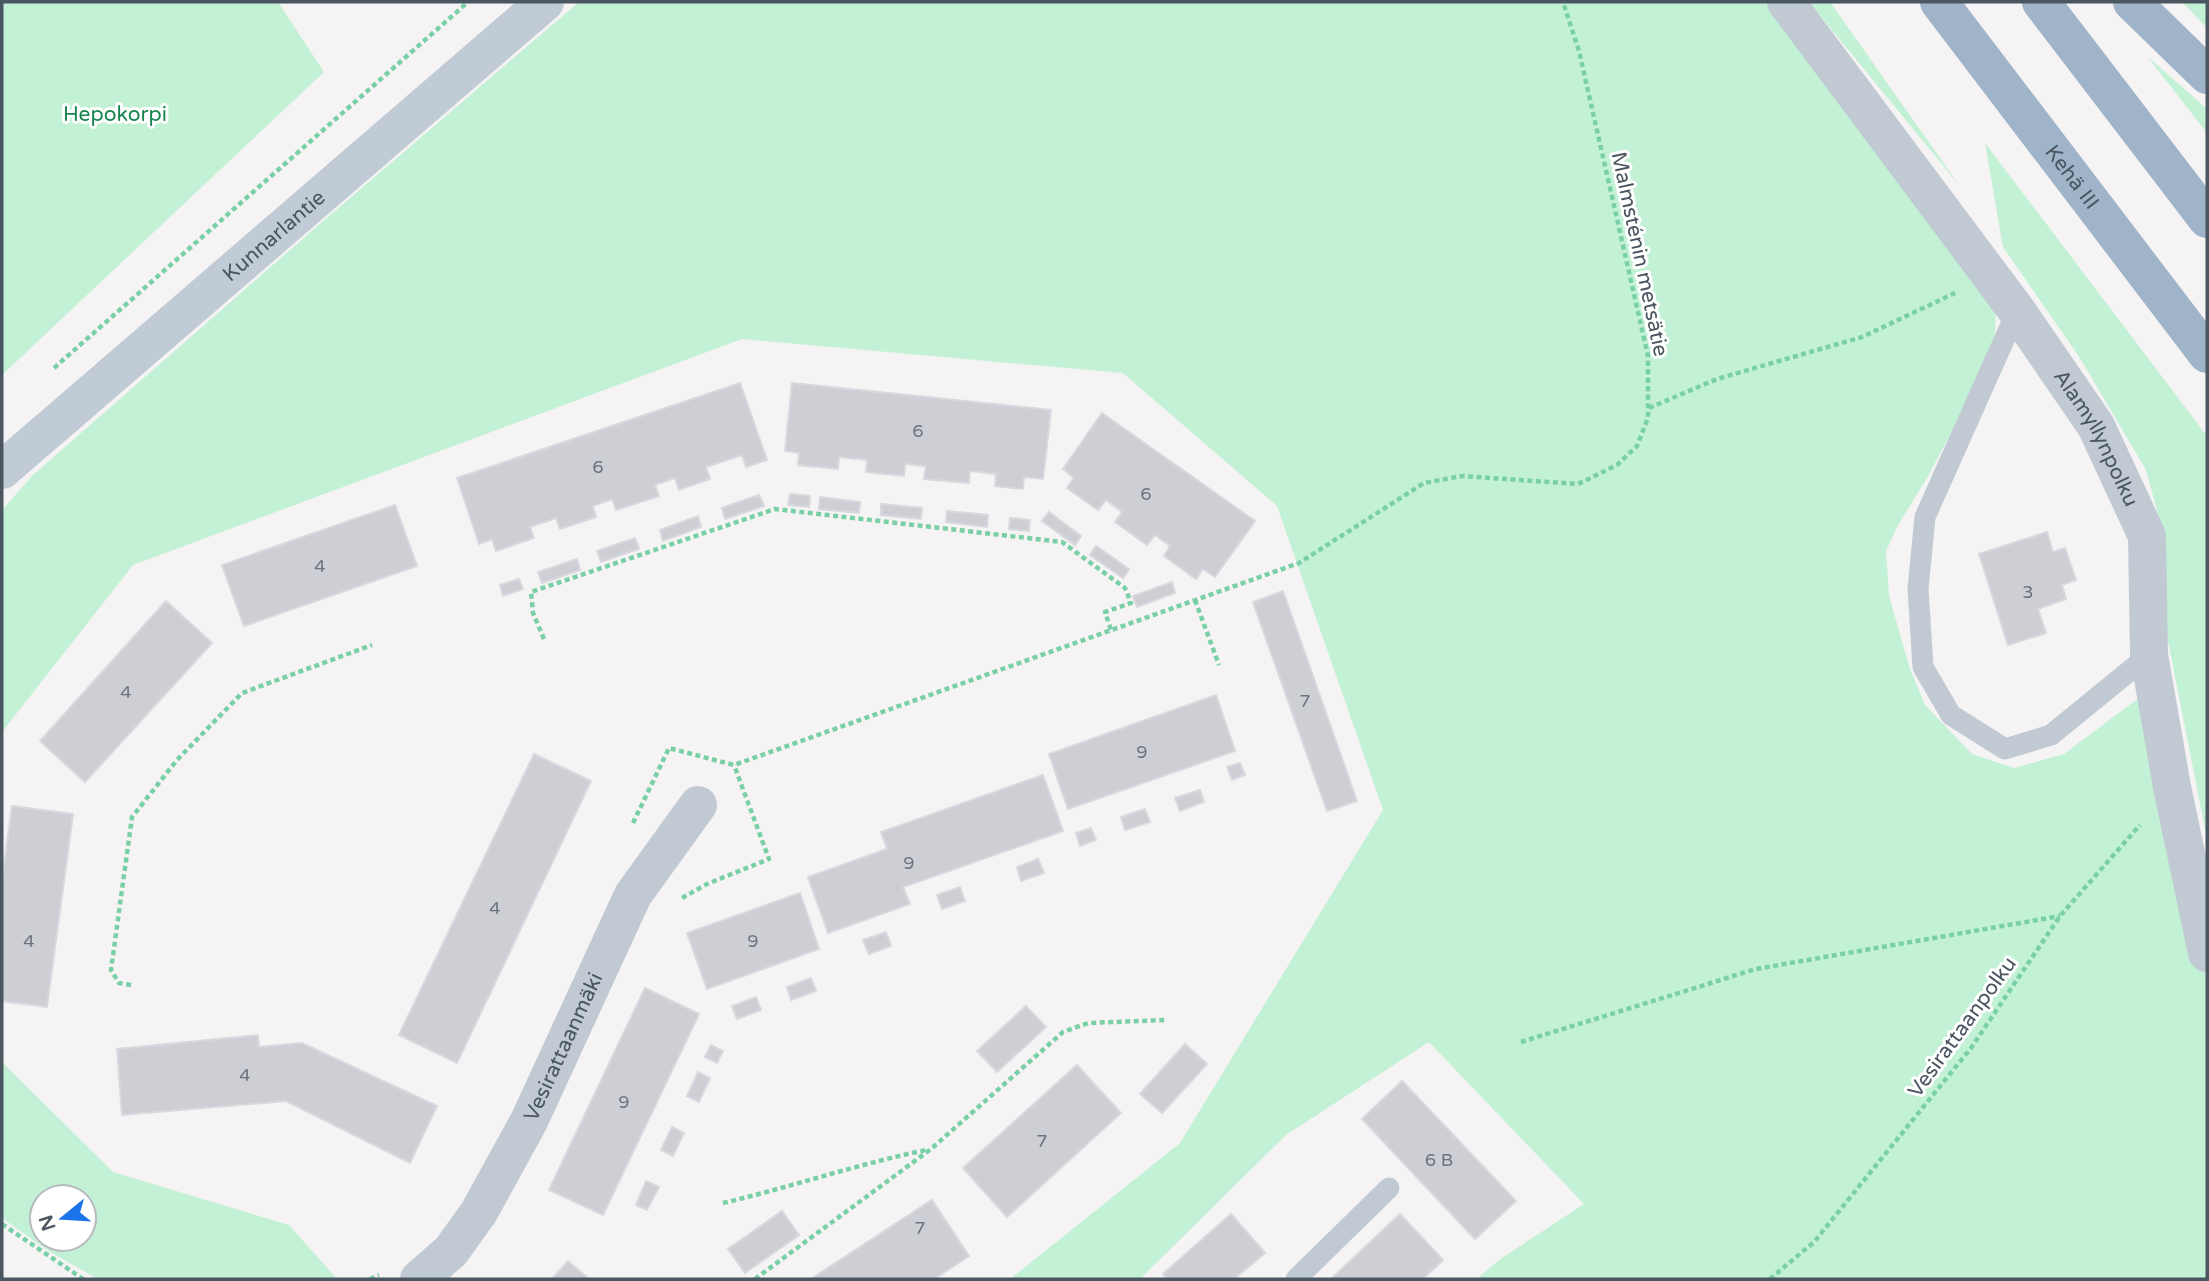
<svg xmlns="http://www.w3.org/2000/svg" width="2209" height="1281" font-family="'Varela Round',sans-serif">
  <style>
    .green { fill: #c3f1d5; fill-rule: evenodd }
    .building { fill: #cdcfd5; stroke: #d7d9de; stroke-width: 2 }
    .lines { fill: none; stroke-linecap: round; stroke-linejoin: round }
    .path { stroke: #7ad0a6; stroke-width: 4.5; stroke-dasharray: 5 3.5; stroke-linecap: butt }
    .service { stroke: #c1cad2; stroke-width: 21 }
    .minor { stroke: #c1cad2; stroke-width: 38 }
    .secondary { stroke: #c1cbd6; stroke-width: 38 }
    .trunk { stroke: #9fb4c9; stroke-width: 38 }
    .labels { text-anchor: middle; stroke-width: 6; stroke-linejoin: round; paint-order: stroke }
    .number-label { font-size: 18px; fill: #6b747e }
    .park-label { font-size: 21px; fill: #17864f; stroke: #fff }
    .street-label { font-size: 21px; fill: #4a5661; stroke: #fff }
  </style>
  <rect width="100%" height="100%" fill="#f5f3f3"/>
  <!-- green -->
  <g class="green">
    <path d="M2,2H278L324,72L2,375Z"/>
    <path d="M579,2H1767L1996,312L1995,333L1975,388L1927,478L1898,525L1886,551L1889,596L1910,669L1925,705L1972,754L2014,768L2064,754L2148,691L2207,982V1279H1477L1499,1260L1584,1204L1429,1042L1286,1135L1140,1279H1010L1180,1143L1383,810L1277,506L1123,373L742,339L133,565L2,732V510L33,475L314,229Z"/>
    <path d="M1809,2H1830L1959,185Z"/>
    <path d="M2182,2H2207V28Z"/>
    <path d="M2147,56L2207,109V133Z"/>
    <path d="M1985,143L2207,436V839L2167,636L2163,532L2146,470L2080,358L2003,247Z"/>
    <path d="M2,1062L113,1172L289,1225L337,1279H98L50,1252L2,1218ZM84,1197V1239H42V1197Z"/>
  </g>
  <!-- building -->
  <g class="building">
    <path d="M740,383L767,460L746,467L742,455L706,467L710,479L679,490L675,478L655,485L659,496L616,510L612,499L593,506L596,517L560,529L556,518L530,527L534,538L496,551L492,539L479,544L457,478Z"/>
    <path d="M792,383L1051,410L1043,479L1024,477L1023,489L995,486L996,474L970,471L969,483L924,479L926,466L905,464L904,476L866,472L867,460L839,457L838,469L798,465L799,453L785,451Z"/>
    <path d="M1102,413L1255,521L1215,577L1203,569L1196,579L1164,556L1170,546L1155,535L1147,545L1115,522L1122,512L1106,500L1098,510L1067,488L1074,478L1063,469Z"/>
    <path d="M790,494L810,496L809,507L788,505Z"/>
    <path d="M759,495L764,506L725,519L722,508Z"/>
    <path d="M820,497L860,502L859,513L819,509Z"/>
    <path d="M881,504L922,508L921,519L881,515Z"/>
    <path d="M395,505L417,566L244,626L222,565Z"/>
    <path d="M947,511L988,515L987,527L946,522Z"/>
    <path d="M1049,512L1081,536L1075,545L1042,521Z"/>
    <path d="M698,516L701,527L663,541L660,530Z"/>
    <path d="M1010,518L1030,520L1029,531L1009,529Z"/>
    <path d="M2047,532L2053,552L2065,548L2076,580L2062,585L2066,599L2038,609L2046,633L2008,645L1979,554Z"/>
    <path d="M635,538L639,549L601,562L597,551Z"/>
    <path d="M1096,546L1129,569L1123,578L1090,555Z"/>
    <path d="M577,559L580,570L542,583L538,572Z"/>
    <path d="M519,579L523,589L503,596L500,585Z"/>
    <path d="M1172,582L1175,593L1137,607L1133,596Z"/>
    <path d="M1283,591L1357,801L1327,811L1253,602Z"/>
    <path d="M166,601L212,643L85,782L40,741Z"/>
    <path d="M1216,695L1235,751L1068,809L1049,754Z"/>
    <path d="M534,754L591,781L457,1063L399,1035Z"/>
    <path d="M1240,763L1245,775L1232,780L1227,767Z"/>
    <path d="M1043,775L1063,831L903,887L910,904L828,933L808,877L887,849L881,832Z"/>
    <path d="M1200,790L1204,802L1180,811L1175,798Z"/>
    <path d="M12,806L73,814L47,1007L2,1001V880Z"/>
    <path d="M1145,809L1150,822L1125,830L1121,817Z"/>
    <path d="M1091,828L1096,840L1080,846L1076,833Z"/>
    <path d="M1038,859L1044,873L1021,881L1017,867Z"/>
    <path d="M960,887L965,901L942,909L937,895Z"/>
    <path d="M800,893L819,949L707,989L687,933Z"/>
    <path d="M886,932L891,946L869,954L863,940Z"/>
    <path d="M811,978L816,991L791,1000L787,987Z"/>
    <path d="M645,988L699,1014L603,1215L549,1190Z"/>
    <path d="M756,997L761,1010L737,1019L732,1006Z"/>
    <path d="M1026,1006L1046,1027L997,1072L977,1051Z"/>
    <path d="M258,1035L259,1047L302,1043L437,1106L410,1163L286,1101L122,1115L117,1049Z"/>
    <path d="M1185,1044L1207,1064L1162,1113L1140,1094Z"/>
    <path d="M711,1045L723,1051L717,1063L705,1057Z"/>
    <path d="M1077,1065L1121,1113L1007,1217L963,1168Z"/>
    <path d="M698,1072L710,1078L699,1102L687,1096Z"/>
    <path d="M1402,1081L1516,1201L1475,1239L1362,1119Z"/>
    <path d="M672,1127L684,1133L673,1156L661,1150Z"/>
    <path d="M646,1181L659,1187L647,1210L636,1205Z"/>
    <path d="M932,1200L969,1256L934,1279H811Z"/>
    <path d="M782,1211L799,1235L745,1273L728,1249Z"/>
    <path d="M1231,1214L1265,1253L1234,1279H1168L1163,1274Z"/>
    <path d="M1400,1214L1443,1260L1423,1279H1331Z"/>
    <path d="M568,1261L589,1279H552Z"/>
  </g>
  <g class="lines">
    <!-- path -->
    <g class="path">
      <path d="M54,368L468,2"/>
      <path d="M1649,408L1717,379L1862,337L1955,293"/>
      <path d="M1195,600L1219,665"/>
      <path d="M544,639L533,613L531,592L775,509L1062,542L1125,588L1131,603L1105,612L1111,630"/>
      <path d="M633,823L669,748L734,765L1299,563L1424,483L1462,476L1578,484L1617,465L1637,446L1648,418V356L1579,51L1563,2"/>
      <path d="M682,898L707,884L769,859L734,765"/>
      <path d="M131,985L119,983L111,970L132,817L177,760L242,693L372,645"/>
      <path d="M1521,1042L1756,969L2060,916"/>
      <path d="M723,1203C791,1187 858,1164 926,1150"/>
      <path d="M2,1224L83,1279"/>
      <path d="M370,1279L379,1275"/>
      <path d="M755,1279L931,1149L1063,1032L1088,1023L1165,1020"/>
      <path d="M1770,1279L1814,1242L1971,1048L2060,916L2140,825"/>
    </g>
    <!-- service -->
    <g class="service">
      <path d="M2017,311L1925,517L1918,589L1923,667L1951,715L2005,749L2051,735L2149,655"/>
      <path d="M1296,1279L1389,1188"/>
    </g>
    <!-- minor -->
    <g class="minor">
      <path id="s1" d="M1786,2L2017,311L2096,426L2147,536L2149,655L2172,787L2207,953"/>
      <path id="s2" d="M419,1279L451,1251L479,1212L529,1121L633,895L698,805"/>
    </g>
    <!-- secondary -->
    <path class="secondary" id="s3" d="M2,470L545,2"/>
    <!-- trunk -->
    <g class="trunk">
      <path id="s4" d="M1939,2L2207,354"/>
      <path d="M2041,2L2207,219"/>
      <path d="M2132,2L2207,75"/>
    </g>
  </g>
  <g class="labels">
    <!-- number labels -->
    <g class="number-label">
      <text x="918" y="437">6</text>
      <text x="598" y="473">6</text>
      <text x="1146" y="500">6</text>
      <text x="320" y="572">4</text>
      <text x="2028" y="598">3</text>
      <text x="126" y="698">4</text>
      <text x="1305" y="707">7</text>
      <text x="1142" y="758">9</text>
      <text x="909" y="869">9</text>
      <text x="495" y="914">4</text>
      <text x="29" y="947">4</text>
      <text x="753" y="947">9</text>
      <text x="245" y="1081">4</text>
      <text x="624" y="1108">9</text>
      <text x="1042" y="1147">7</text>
      <text x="1439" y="1166">6 B</text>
      <text x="920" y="1234">7</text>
    </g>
    <!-- park labels -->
    <g class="park-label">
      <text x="115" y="121">Hepokorpi</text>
    </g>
    <!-- street labels -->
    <g class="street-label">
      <text dy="7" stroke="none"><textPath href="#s4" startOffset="220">Kehä III</textPath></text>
      <text dy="7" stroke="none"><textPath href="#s3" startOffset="359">Kunnarlantie</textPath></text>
      <text transform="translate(1640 254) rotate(78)" y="7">Malmsténin metsätie</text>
      <text dy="7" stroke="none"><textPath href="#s1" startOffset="536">Alamyllynpolku</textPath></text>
      <text transform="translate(1962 1027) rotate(-54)" y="7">Vesirattaanpolku</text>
      <text dy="7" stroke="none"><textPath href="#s2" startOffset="276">Vesirattaanmäki</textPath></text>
    </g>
  </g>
  <!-- border -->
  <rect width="2209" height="1281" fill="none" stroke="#4a5661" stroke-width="7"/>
  <!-- north arrow -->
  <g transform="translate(63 1218) rotate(252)"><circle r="33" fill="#ffffff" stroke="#b7bbc0" stroke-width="2"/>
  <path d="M0-5L12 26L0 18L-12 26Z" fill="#1a73e8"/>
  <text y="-10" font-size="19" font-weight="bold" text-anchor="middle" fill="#4a5661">N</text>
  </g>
</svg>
